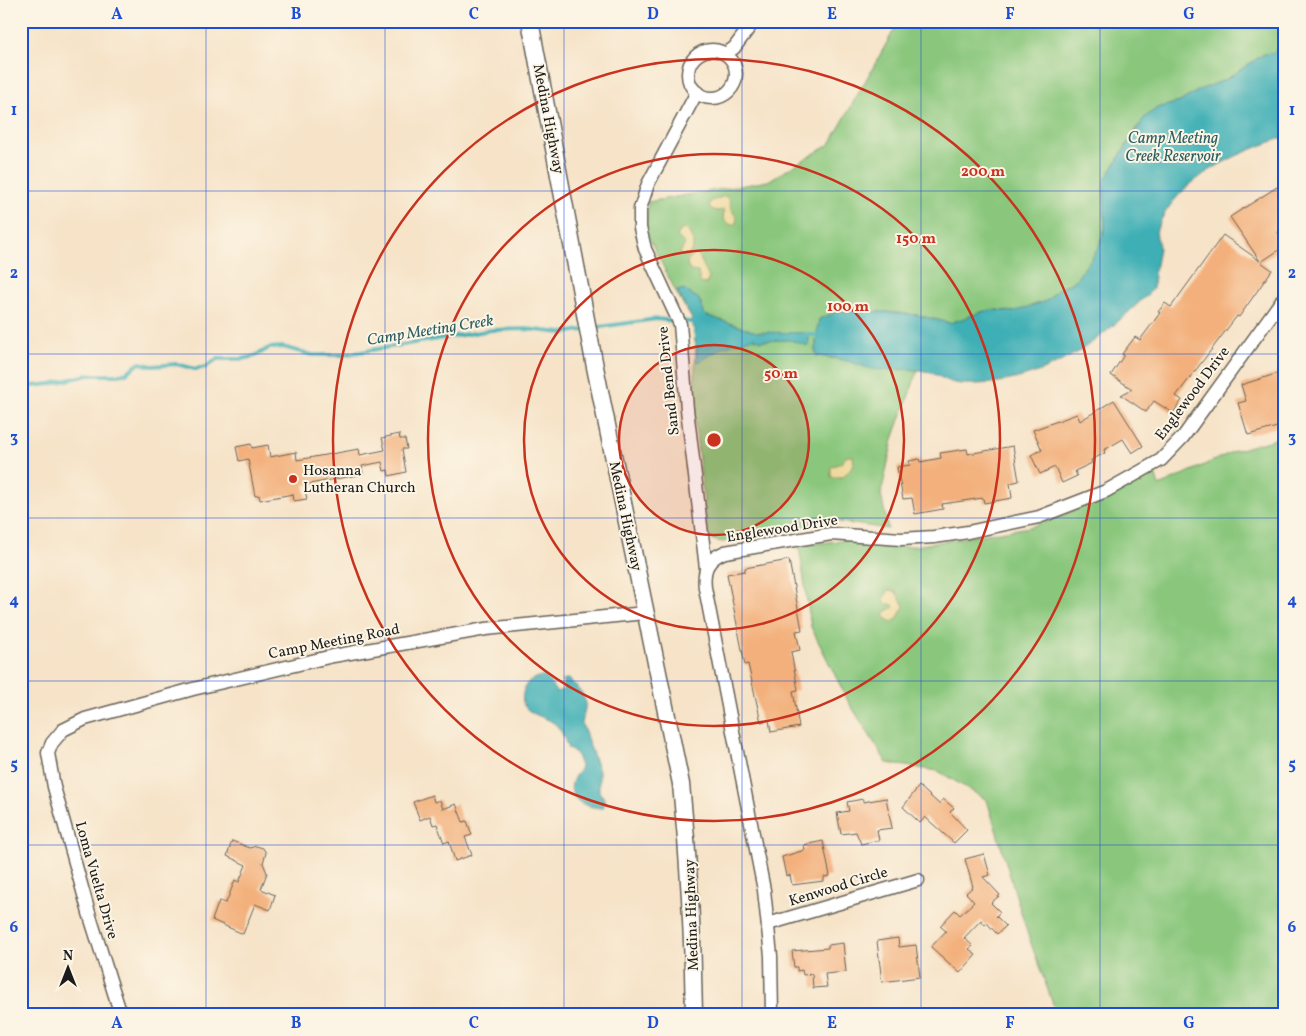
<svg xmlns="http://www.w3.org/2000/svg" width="1306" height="1036" font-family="Vollkorn,serif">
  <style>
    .green { fill: #8ac77d; stroke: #53724c }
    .sand { fill: #eeda9e; stroke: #857b5d }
    .water { fill: #3dafb5; stroke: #2c6668 }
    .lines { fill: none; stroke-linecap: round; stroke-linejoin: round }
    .stream { stroke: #3dafb5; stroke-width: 4 }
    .building { fill: #f3b07c }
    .minor-casing { stroke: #686258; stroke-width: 15 }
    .major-casing { stroke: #686258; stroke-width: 19 }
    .minor { stroke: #fff; stroke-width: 12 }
    .major { stroke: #fff; stroke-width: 16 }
    .grid { fill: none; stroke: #1d4ed8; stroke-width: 1; stroke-opacity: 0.55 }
    .ring { fill: none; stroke: #c8321e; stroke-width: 2.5 }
    .poi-dot { fill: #c8321e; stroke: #fcf5e5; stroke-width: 2 }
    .labels { text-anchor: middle; stroke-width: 4; stroke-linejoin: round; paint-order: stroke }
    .street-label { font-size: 15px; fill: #1c1c1c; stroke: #fcf5e5 }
    .poi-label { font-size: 15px; fill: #1c1c1c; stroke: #fcf5e5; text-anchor: start }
    .water-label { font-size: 16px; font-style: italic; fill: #2b5e61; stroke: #fcf5e5 }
    .centre { fill: #c8321e; stroke: #fcf5e5; stroke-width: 2.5 }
    .ring-label { font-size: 15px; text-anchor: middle; font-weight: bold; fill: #c8321e; stroke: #fcf5e5; stroke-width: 4; stroke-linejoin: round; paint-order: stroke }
    .neatline { fill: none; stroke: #1d4ed8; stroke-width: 2 }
    .grid-label { font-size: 16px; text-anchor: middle; font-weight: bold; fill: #1d4ed8 }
  </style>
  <rect width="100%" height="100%" fill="#fcf5e5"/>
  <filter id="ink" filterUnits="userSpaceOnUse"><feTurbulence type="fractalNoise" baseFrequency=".02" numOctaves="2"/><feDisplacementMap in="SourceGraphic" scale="10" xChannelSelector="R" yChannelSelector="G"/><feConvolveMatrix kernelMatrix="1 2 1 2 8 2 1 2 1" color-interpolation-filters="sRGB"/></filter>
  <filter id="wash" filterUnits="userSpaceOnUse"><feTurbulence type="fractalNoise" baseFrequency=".0096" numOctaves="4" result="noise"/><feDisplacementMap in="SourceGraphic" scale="20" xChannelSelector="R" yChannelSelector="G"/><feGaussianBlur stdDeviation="1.12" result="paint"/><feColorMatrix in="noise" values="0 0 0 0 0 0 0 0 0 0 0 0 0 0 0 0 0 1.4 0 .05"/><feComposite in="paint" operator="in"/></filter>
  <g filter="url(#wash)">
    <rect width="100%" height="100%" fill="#f6e3c8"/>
    <!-- green -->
    <g class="green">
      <path d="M899,21H1285V44L1278,47L1273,53L1264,54L1225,80L1199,90L1180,102L1157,108L1138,126L1104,182L1105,228L1098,249L1075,281L1059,288L1046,301L1013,312L997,310L950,323L917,315L888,312L840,311L819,319L815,350L817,356L857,362L866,367L918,370L893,439L881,494L888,529L833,521L723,542L713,540L708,536L693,407L696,347L692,319L678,296L646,232L648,202L768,181L830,144Z"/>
      <path d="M1285,436V979L1280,1015H1057L1028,935L987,800L938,771L887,763L848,701L811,627L799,546L851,539L891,547L915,546L1030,527L1059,517L1155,473L1159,486L1234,451Z"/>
    </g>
    <!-- sand -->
    <g class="sand">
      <path d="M725,196L729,199L731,209L737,218L736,223L731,225L723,219L724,210L717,211L711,209L709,205L711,201Z"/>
      <path d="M682,229L688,230L693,242V249L687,256L680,255V253L685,244L677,236Z"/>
      <path d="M696,254L700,258L709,278L706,284L700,283L698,272L690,271L687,265L688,259Z"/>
      <path d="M847,456H853L854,464L843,477H831V467L841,463Z"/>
      <path d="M889,590L896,592L904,606L897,619L892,622L886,618L884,613L894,607L892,604H886L883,599Z"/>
    </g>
    <!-- water -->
    <g class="water">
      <path d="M1285,44V137C1237,153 1177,178 1157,229C1155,236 1159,241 1159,248C1157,262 1153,275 1153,289C1106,335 1060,375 992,383C980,384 965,385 954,383C941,379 933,371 918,370C901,368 881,373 865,367C849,361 835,357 817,356L815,350L819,319L840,311L888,312L917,315L950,323L984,311L997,310L1013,312L1046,301L1059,289L1075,281L1098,249L1105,228L1104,182L1144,118L1157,108L1180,102L1199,90L1225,80L1264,54L1273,53L1278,47Z"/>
      <path d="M684,289L699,299L705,315L757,332L810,333L808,346L790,340L761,341L754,338L723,347L701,361L696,362V347L692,319L677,291Z"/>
      <path d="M541,676L547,678L556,692L563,690V681L568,678L581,691L586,703L582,724L599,771V792C605,797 605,801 603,808C587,808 565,800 573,780C575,774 579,773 581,766L576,753L568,749C565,740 562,731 556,725C545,714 518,716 523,693C525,682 531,679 541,676Z"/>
    </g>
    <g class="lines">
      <!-- stream -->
      <g class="stream">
        <path d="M682,321L697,323"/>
        <path d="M593,328L656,319L675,321"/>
        <path d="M805,334L820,336"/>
        <path d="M21,387L51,384L88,375H118L126,373L140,363L152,366L177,364L195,369L206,367L217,359H242L255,356L269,348L283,347L312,355H342L492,330L526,329L562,333L583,330"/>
      </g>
    </g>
    <g id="blocks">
      <!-- building -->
      <g class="building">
        <path d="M1285,182V228L1278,232L1285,246L1261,262L1272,270L1239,317L1237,316L1176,396L1182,400L1173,413L1154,401L1146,412L1121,395L1132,389L1111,375L1124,355L1122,354L1135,337L1140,340L1160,313L1158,312L1165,303L1171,307L1223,235L1260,261L1230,217Z"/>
        <path d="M1285,371V444L1282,445L1277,427L1248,435L1238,403L1246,401L1241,385Z"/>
        <path d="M1114,400L1143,446L1132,453L1123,439L1104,450L1105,453L1091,460L1092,463L1075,471L1077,476L1062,483L1055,467L1040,474L1031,455L1042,450L1033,430L1077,414L1080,421Z"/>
        <path d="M399,434L400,439H405L407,449H402L406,472L389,476L388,470L384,471L382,462L362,466L363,474L304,485L307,499L294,501L293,494L260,500L259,495L255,496L248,459L239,461L236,447L251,444L252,448L268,445L270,457L296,452L297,460L359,449L360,455L385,450L382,438Z"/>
        <path d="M1013,446L1019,481L1010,483L1012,498L984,503L983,498L942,504L943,509L915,514L912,498L903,499L897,467L910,465L909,461L919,459L920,462L941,458L940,453L967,449L968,454Z"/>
        <path d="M789,560L802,630L796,631L800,650L791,652L798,690L793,691L799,727L771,732L769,720L761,722L748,664L745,665L727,574L745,571V568Z"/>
        <path d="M919,786L939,804L943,799L954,808L950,812L967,830L954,843L925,817L920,823L903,807Z"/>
        <path d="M432,795L434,802L440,800L443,809L456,804L463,822L467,821L472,835L465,837L472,855L455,861L449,841L444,843L437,824L433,825L430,816L420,820L413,802Z"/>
        <path d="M886,798L892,828L877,830L879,840L861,844L856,832L841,834L837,813L849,811L847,802L863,799V802Z"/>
        <path d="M232,841L250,848L256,846L263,848L266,853L263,863L267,873L261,889L275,895L270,910L255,904L243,934L212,920L219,901L226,903L235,880L239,882L246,865L227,856Z"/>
        <path d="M823,841L830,876L824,877V881L792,885L790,875L786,876L782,857L805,850L804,845Z"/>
        <path d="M984,854L990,875L983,877L1000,895L991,903L1000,912L996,916L1006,926L997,934L987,923L985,925L981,920L964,938L973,946L969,949L976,955L960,973L931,947L946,931L940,926L955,910L960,915L974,902L966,893L973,887L965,859Z"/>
        <path d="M898,938L899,947L916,945L920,977L882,982L877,941Z"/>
        <path d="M843,943L846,972L825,974L827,987L813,988L812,974L803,975L802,970L797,971V967H794L792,951L828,948V945Z"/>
      </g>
    </g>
  </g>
  <g filter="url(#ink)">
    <use href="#blocks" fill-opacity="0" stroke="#686258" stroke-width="1"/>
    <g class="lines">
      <!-- minor casing -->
      <g class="minor-casing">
        <g id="minor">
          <circle cx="712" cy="74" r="24"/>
          <path d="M725,54L734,48L754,21"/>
          <path d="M697,92L648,184L640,209V228L645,249L680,324L687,409L706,568"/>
          <path d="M768,924L918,880"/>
          <path d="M121,1015L89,913L54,787L48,753L52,743L63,730L85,719L193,689L333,656L486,629L645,613"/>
          <path d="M772,1015L771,956L764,890L705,588C703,570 707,559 725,552L831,534L901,539L934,537L968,532L1039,517L1106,491L1161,460L1183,437L1285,296"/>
        </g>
      </g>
      <!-- major casing -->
      <g class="major-casing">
        <path id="major" d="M530,21L595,367L681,784C689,861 693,937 694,1015"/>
      </g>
      <!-- minor -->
      <use href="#minor" class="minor"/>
      <!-- major -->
      <use href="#major" class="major"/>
    </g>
  </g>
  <!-- grid -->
  <path class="grid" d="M206,21V1015M385,21V1015M564,21V1015M742,21V1015M921,21V1015M1100,21V1015M21,191H1285M21,354H1285M21,518H1285M21,681H1285M21,845H1285"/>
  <!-- distance rings -->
  <circle cx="714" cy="440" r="95" fill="#c8321e" fill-opacity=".12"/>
  <g class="ring">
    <circle cx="714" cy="440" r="95"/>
    <circle cx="714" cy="440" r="190"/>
    <circle cx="714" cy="440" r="286"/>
    <circle cx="714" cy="440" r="381"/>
  </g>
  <!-- markers -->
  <circle class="poi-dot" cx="293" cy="479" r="5"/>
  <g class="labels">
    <!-- street labels -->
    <g class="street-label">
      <text transform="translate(549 119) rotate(79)" y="5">Medina Highway</text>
      <text transform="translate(668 381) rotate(-96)" y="5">Sand Bend Drive</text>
      <text transform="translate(1192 393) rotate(-53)" y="5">Englewood Drive</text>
      <text transform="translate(626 516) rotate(78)" y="5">Medina Highway</text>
      <text transform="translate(782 528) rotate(-9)" y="5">Englewood Drive</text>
      <text transform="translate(334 641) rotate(-11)" y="5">Camp Meeting Road</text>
      <text transform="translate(97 880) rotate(74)" y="5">Loma Vuelta Drive</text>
      <text transform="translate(838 886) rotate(-17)" y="5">Kenwood Circle</text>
      <text transform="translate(691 915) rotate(-92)" y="5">Medina Highway</text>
    </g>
    <!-- poi labels -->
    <g class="poi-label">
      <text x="303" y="475">Hosanna<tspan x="303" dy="17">Lutheran Church</tspan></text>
    </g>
    <!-- water labels -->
    <g class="water-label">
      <text x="1173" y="143">Camp Meeting<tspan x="1173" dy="18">Creek Reservoir</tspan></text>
      <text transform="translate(430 329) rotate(-9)" y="6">Camp Meeting Creek</text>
    </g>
  </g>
  <circle cx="714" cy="440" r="8" class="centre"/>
  <g class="ring-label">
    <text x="983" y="176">200 m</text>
    <text x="916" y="243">150 m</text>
    <text x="848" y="311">100 m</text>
    <text x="781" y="378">50 m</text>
  </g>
  <!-- margin -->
  <rect width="1306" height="1036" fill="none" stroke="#fcf5e5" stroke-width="55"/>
  <!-- north arrow -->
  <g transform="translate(68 968)" stroke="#fcf5e5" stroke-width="4" paint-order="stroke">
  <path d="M0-4L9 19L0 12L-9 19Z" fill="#1c1c1c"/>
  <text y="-8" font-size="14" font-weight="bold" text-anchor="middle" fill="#1c1c1c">N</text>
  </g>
  <rect x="28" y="28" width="1250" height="980" class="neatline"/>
  <g class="grid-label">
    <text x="117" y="19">A</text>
    <text x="296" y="19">B</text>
    <text x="474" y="19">C</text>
    <text x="653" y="19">D</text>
    <text x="832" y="19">E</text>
    <text x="1010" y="19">F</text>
    <text x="1189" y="19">G</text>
    <text x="14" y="115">1</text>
    <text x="1292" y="115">1</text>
    <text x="14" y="278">2</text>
    <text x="1292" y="278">2</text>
    <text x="14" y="442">3</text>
    <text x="1292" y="442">3</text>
    <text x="14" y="605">4</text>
    <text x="1292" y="605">4</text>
    <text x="14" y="769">5</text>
    <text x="1292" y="769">5</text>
    <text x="14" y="932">6</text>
    <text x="1292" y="932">6</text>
    <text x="117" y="1028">A</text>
    <text x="296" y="1028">B</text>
    <text x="474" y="1028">C</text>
    <text x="653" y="1028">D</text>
    <text x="832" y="1028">E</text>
    <text x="1010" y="1028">F</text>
    <text x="1189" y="1028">G</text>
  </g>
</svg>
